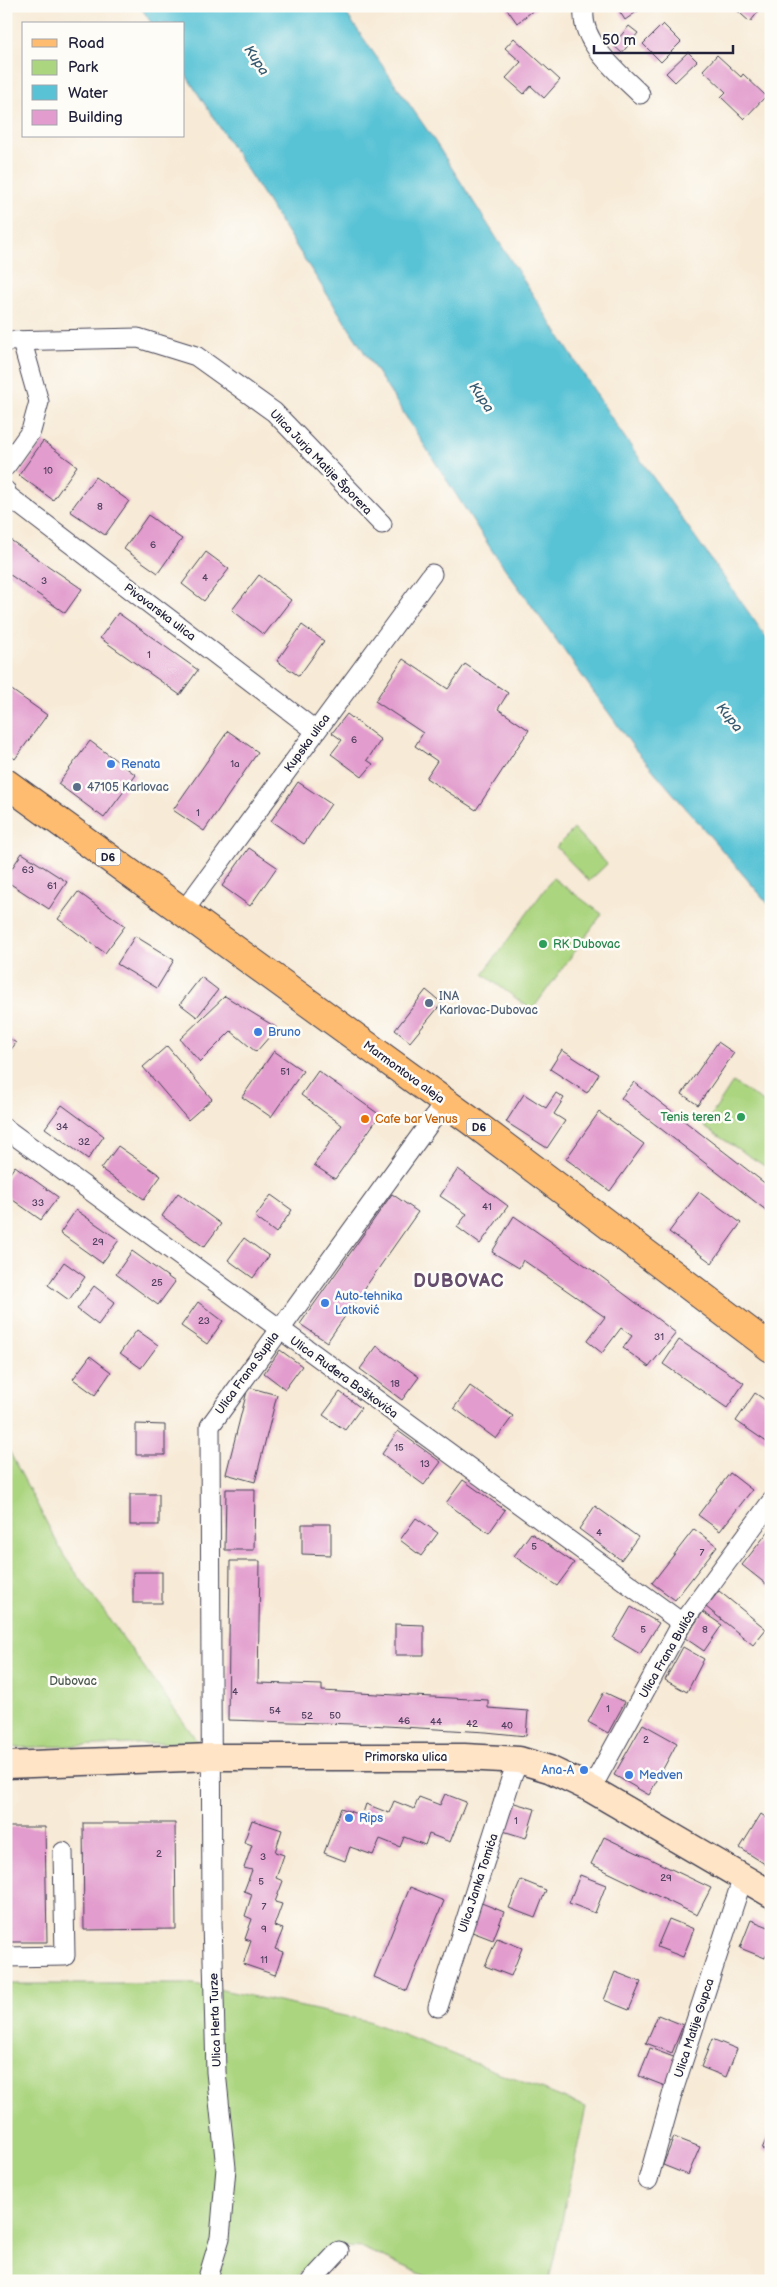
<svg xmlns="http://www.w3.org/2000/svg" width="777" height="2287" font-family="'Balsamiq Sans',sans-serif">
  <style>
    .green { fill: #acd580; stroke: #677c5e }
    .water { fill: #59c3d5; stroke: #3e7288 }
    .building { fill: #e29ccd }
    .lines { fill: none; stroke-linecap: round; stroke-linejoin: round }
    .street-casing { stroke: #424052; stroke-width: 21 }
    .secondary-casing { stroke: #424052; stroke-width: 29 }
    .primary-casing { stroke: #424052; stroke-width: 30 }
    .street { stroke: #fff; stroke-width: 19 }
    .secondary { stroke: #ffe4c6; stroke-width: 26 }
    .primary { stroke: #febc70; stroke-width: 28 }
    .shop-dot { fill: #3f7fe0; stroke: #fdfcf7; stroke-width: 2 }
    .service-dot { fill: #5c6f8a; stroke: #fdfcf7; stroke-width: 2 }
    .leisure-dot { fill: #2e9e5b; stroke: #fdfcf7; stroke-width: 2 }
    .food-dot { fill: #e8710a; stroke: #fdfcf7; stroke-width: 2 }
    .labels { text-anchor: middle; stroke-width: 5; stroke-linejoin: round; paint-order: stroke }
    .number-label { font-size: 10px; fill: #524060 }
    .shield { fill: #fdfcf7; stroke: #646373; stroke-width: 1 }
    .shield-label { font-size: 11px; font-weight: bold; fill: #22223b }
    .street-label { font-size: 12px; fill: #22223b; stroke: #fdfcf7 }
    .shop-label { font-size: 12px; fill: #366cbe; stroke: #fdfcf7; text-anchor: start }
    .service-label { font-size: 12px; fill: #4e5e75; stroke: #fdfcf7; text-anchor: start }
    .leisure-label { font-size: 12px; fill: #27864d; stroke: #fdfcf7; text-anchor: start }
    .food-label { font-size: 12px; fill: #c56008; stroke: #fdfcf7; text-anchor: start }
    .park-label { font-size: 12px; fill: #4b5850; stroke: #fdfcf7 }
    .water-label { font-size: 14px; font-style: italic; fill: #355a71; stroke: #fdfcf7 }
    .district-label { font-size: 18px; font-weight: bold; letter-spacing: 1px; fill: #654d6e; stroke: #fdfcf7 }
  </style>
  <rect width="100%" height="100%" fill="#fdfcf7"/>
  <filter id="ink" filterUnits="userSpaceOnUse"><feTurbulence type="fractalNoise" baseFrequency=".02" numOctaves="2"/><feDisplacementMap in="SourceGraphic" scale="10" xChannelSelector="R" yChannelSelector="G"/><feConvolveMatrix kernelMatrix="1 2 1 2 8 2 1 2 1" color-interpolation-filters="sRGB"/></filter>
  <filter id="wash" filterUnits="userSpaceOnUse"><feTurbulence type="fractalNoise" baseFrequency=".0096" numOctaves="4" result="noise"/><feDisplacementMap in="SourceGraphic" scale="20" xChannelSelector="R" yChannelSelector="G"/><feGaussianBlur stdDeviation="1.12" result="paint"/><feColorMatrix in="noise" values="0 0 0 0 0 0 0 0 0 0 0 0 0 0 0 0 0 1.4 0 .05"/><feComposite in="paint" operator="in"/></filter>
  <g filter="url(#wash)">
    <rect width="100%" height="100%" fill="#f7ead6"/>
    <!-- green -->
    <g class="green">
      <path d="M574,829L607,864L589,881L556,847Z"/>
      <path d="M553,878L602,914L532,1010L483,974Z"/>
      <path d="M733,1082L771,1107V1170L704,1127Z"/>
      <path d="M6,1445L64,1556L198,1742L6,1748Z"/>
      <path d="M6,1984H194L368,2021L586,2107L549,2281H437L362,2248L329,2246L292,2281H6Z"/>
    </g>
    <!-- water -->
    <path class="water" d="M140,6H341L432,137L618,428L771,644V907L634,748L493,552L184,72V24H152Z"/>
    <g id="blocks">
      <!-- building -->
      <g class="building">
        <path d="M511,6H539L517,23L507,9Z"/>
        <path d="M616,6H645L625,20Z"/>
        <path d="M732,6H763L750,22Z"/>
        <path d="M663,24L681,42L661,62L643,44Z"/>
        <path d="M629,26L638,33L622,53L613,45Z"/>
        <path d="M514,38L560,80L544,98L531,86L524,94L506,78L521,62L505,48Z"/>
        <path d="M688,52L697,61L675,82L666,73Z"/>
        <path d="M717,55L741,77L743,74L766,96L744,119L721,97L726,92L703,70Z"/>
        <path d="M43,441L77,466L53,500L19,475Z"/>
        <path d="M95,477L129,501L105,535L70,511Z"/>
        <path d="M148,515L182,539L158,573L124,549Z"/>
        <path d="M6,537L82,589L65,613L6,572Z"/>
        <path d="M206,552L229,569L204,601L182,584Z"/>
        <path d="M259,575L291,600L264,635L232,610Z"/>
        <path d="M118,613L198,670L180,695L100,638Z"/>
        <path d="M302,625L324,641L299,676L277,661Z"/>
        <path d="M403,659L448,689L465,664L508,693L498,709L529,730L476,810L426,778L437,761L415,746L423,733L375,701Z"/>
        <path d="M6,686L47,715L15,759L6,752Z"/>
        <path d="M347,714L381,740L367,760L373,764L362,777L331,754L342,740L332,733Z"/>
        <path d="M228,731L258,752L204,831L173,810Z"/>
        <path d="M90,741L136,775L104,818L58,784Z"/>
        <path d="M298,782L331,804L304,844L271,821Z"/>
        <path d="M249,848L277,867L250,906L222,886Z"/>
        <path d="M22,853L67,882L49,909L6,881V877Z"/>
        <path d="M78,892L125,926L105,953L58,919Z"/>
        <path d="M135,936L174,960L157,988L117,964Z"/>
        <path d="M201,977L218,990L197,1017L180,1004Z"/>
        <path d="M426,990L442,1003L410,1042L395,1030Z"/>
        <path d="M225,996L277,1028L256,1052L231,1031L200,1062L180,1039Z"/>
        <path d="M6,1036L16,1043L6,1056Z"/>
        <path d="M718,1042L734,1053L698,1105L682,1094Z"/>
        <path d="M167,1046L212,1099L188,1120L143,1067Z"/>
        <path d="M562,1050L599,1074L587,1093L550,1069Z"/>
        <path d="M274,1051L303,1071L271,1117L242,1097Z"/>
        <path d="M318,1071L380,1115L335,1179L314,1165L342,1125L301,1095Z"/>
        <path d="M634,1082L771,1188V1214L621,1098Z"/>
        <path d="M556,1093L564,1098L554,1114L565,1121L547,1148L506,1122L524,1094L546,1108Z"/>
        <path d="M62,1105L104,1136L88,1159L45,1128Z"/>
        <path d="M599,1112L644,1144L610,1191L566,1159Z"/>
        <path d="M118,1146L161,1176L144,1199L101,1169Z"/>
        <path d="M15,1166L58,1197L41,1220L6,1195V1179Z"/>
        <path d="M458,1169L508,1206L480,1244L457,1227L467,1214L440,1196Z"/>
        <path d="M699,1192L741,1223L712,1263L669,1232Z"/>
        <path d="M178,1193L221,1224L204,1247L162,1216Z"/>
        <path d="M392,1194L418,1212L327,1342L300,1324Z"/>
        <path d="M271,1195L292,1210L276,1233L255,1217Z"/>
        <path d="M76,1210L119,1240L102,1263L60,1233Z"/>
        <path d="M514,1216L595,1272L676,1333L649,1367L623,1348L632,1336L621,1328L602,1353L587,1341L605,1317L523,1260L519,1268L492,1252Z"/>
        <path d="M244,1238L269,1256L253,1278L228,1260Z"/>
        <path d="M132,1251L175,1282L158,1305L116,1274Z"/>
        <path d="M64,1262L85,1277L69,1300L48,1285Z"/>
        <path d="M94,1286L115,1302L98,1325L77,1309Z"/>
        <path d="M198,1302L223,1321L207,1344L181,1326Z"/>
        <path d="M137,1330L158,1345L141,1368L120,1353Z"/>
        <path d="M679,1340L744,1383L727,1408L663,1364Z"/>
        <path d="M377,1346L419,1377L402,1400L360,1369Z"/>
        <path d="M280,1350L302,1366L285,1389L264,1373Z"/>
        <path d="M90,1356L111,1372L95,1395L73,1379Z"/>
        <path d="M470,1386L513,1416L496,1439L454,1408Z"/>
        <path d="M248,1387L277,1395L255,1482L226,1474Z"/>
        <path d="M340,1392L361,1408L345,1430L323,1415Z"/>
        <path d="M755,1393L771,1404V1445L736,1421Z"/>
        <path d="M136,1424L165,1425V1455H136Z"/>
        <path d="M398,1431L441,1462L424,1485L382,1454Z"/>
        <path d="M730,1473L752,1490L720,1531L698,1515Z"/>
        <path d="M463,1480L505,1510L489,1533L446,1503Z"/>
        <path d="M226,1489H255L254,1550H225Z"/>
        <rect x="130" y="1494" width="29" height="31"/>
        <path d="M595,1506L638,1537L621,1560L579,1529Z"/>
        <path d="M416,1518L438,1533L421,1556L400,1540Z"/>
        <path d="M302,1524H331V1555L302,1554Z"/>
        <path d="M771,1528V1588L742,1565Z"/>
        <path d="M694,1529L717,1546L675,1600L652,1583Z"/>
        <path d="M531,1533L574,1563L557,1586L514,1556Z"/>
        <path d="M230,1561H260L258,1683L322,1685V1691L488,1700V1708L528,1711L526,1736L486,1732L353,1724L228,1720Z"/>
        <rect x="133" y="1572" width="29" height="31"/>
        <path d="M719,1591L766,1629L753,1645L706,1607Z"/>
        <path d="M631,1607L659,1623L640,1654L613,1638Z"/>
        <path d="M703,1612L722,1625L704,1651L685,1638Z"/>
        <path d="M395,1624L424,1625V1655H395Z"/>
        <path d="M683,1647L704,1659L687,1692L665,1680Z"/>
        <path d="M604,1692L625,1702L608,1733L588,1722Z"/>
        <path d="M643,1724L677,1743L649,1795L614,1775Z"/>
        <path d="M445,1794L466,1802L450,1842L429,1834L425,1845L404,1837L400,1847L380,1839L373,1855L350,1847L345,1861L324,1853L341,1808L362,1816L366,1804L389,1813L394,1801L414,1809L419,1797L440,1805Z"/>
        <path d="M511,1802L535,1809L526,1838L503,1831Z"/>
        <path d="M761,1814L771,1821V1861L768,1866L740,1848Z"/>
        <path d="M252,1820L282,1830L275,1852L284,1855L276,1878L283,1881L275,1902L282,1904L274,1926L283,1929L275,1949L283,1952L275,1975L243,1964L251,1941L245,1939L252,1919L245,1916L252,1894L244,1891L252,1870L244,1868L252,1845L244,1842Z"/>
        <path d="M83,1823H175L176,1929L84,1930Z"/>
        <path d="M6,1827H45L47,1942H7Z"/>
        <path d="M604,1837L711,1888L697,1915L591,1864Z"/>
        <path d="M580,1875L606,1885L595,1913L569,1903Z"/>
        <path d="M521,1880L546,1890L535,1918L509,1908Z"/>
        <path d="M410,1887L444,1901L407,1991L374,1977Z"/>
        <path d="M479,1902L504,1912L493,1940L467,1930Z"/>
        <path d="M669,1919L694,1929L683,1957L657,1947Z"/>
        <path d="M751,1920L771,1928V1945L765,1958L740,1948Z"/>
        <path d="M497,1938L522,1948L511,1976L485,1966Z"/>
        <path d="M615,1972L641,1982L629,2010L604,2000Z"/>
        <path d="M658,2015L683,2025L672,2053L646,2043Z"/>
        <path d="M712,2039L737,2049L726,2077L701,2067Z"/>
        <path d="M650,2048L676,2058L665,2086L639,2076Z"/>
        <path d="M771,2128V2153L762,2149Z"/>
        <path d="M674,2137L700,2147L688,2175L663,2165Z"/>
      </g>
    </g>
  </g>
  <g filter="url(#ink)">
    <use href="#blocks" fill-opacity="0" stroke="#424052" stroke-width="1"/>
    <g class="lines">
      <!-- street casing -->
      <g class="street-casing">
        <g id="street">
          <path d="M585,6C576,39 619,73 640,94"/>
          <path d="M6,341L138,338L196,356L274,412L382,524"/>
          <path d="M6,466L31,431L39,402L22,342"/>
          <path d="M6,491L7,495L316,731"/>
          <path d="M183,912L432,574"/>
          <path d="M6,1129L682,1623"/>
          <path d="M591,1789L682,1623L771,1502"/>
          <path d="M6,1957L65,1956L63,1852"/>
          <path d="M438,2007L511,1779L519,1760"/>
          <path d="M648,2180L674,2088L743,1877"/>
          <path d="M207,2281L220,2238L226,2168L216,2072L212,1921L210,1426L445,1102"/>
          <path d="M311,2281L339,2251"/>
        </g>
      </g>
      <!-- secondary casing -->
      <g class="secondary-casing">
        <path id="secondary" d="M6,1765L211,1757H464L519,1760L549,1769L591,1789L771,1894"/>
      </g>
      <!-- primary casing -->
      <g class="primary-casing">
        <path id="primary" d="M6,783L471,1121L771,1348"/>
      </g>
      <!-- street -->
      <use href="#street" class="street"/>
      <!-- secondary -->
      <use href="#secondary" class="secondary"/>
      <!-- primary -->
      <use href="#primary" class="primary"/>
    </g>
  </g>
  <!-- markers -->
  <g class="shop-dot">
    <circle cx="111" cy="764" r="5"/>
    <circle cx="258" cy="1032" r="5"/>
    <circle cx="325" cy="1303" r="5"/>
    <circle cx="584" cy="1770" r="5"/>
    <circle cx="629" cy="1775" r="5"/>
    <circle cx="349" cy="1818" r="5"/>
  </g>
  <g class="service-dot">
    <circle cx="77" cy="787" r="5"/>
    <circle cx="429" cy="1003" r="5"/>
  </g>
  <g class="leisure-dot">
    <circle cx="543" cy="944" r="5"/>
    <circle cx="741" cy="1117" r="5"/>
  </g>
  <circle class="food-dot" cx="365" cy="1119" r="5"/>
  <g class="labels">
    <!-- number labels -->
    <g class="number-label">
      <text x="48" y="474">10</text>
      <text x="100" y="510">8</text>
      <text x="153" y="548">6</text>
      <text x="205" y="581">4</text>
      <text x="44" y="584">3</text>
      <text x="149" y="658">1</text>
      <text x="354" y="743">6</text>
      <text x="235" y="767">1a</text>
      <text x="198" y="816">1</text>
      <text x="28" y="873">63</text>
      <text x="52" y="889">61</text>
      <text x="285" y="1075">51</text>
      <text x="62" y="1130">34</text>
      <text x="84" y="1145">32</text>
      <text x="38" y="1206">33</text>
      <text x="487" y="1210">41</text>
      <text x="98" y="1245">29</text>
      <text x="157" y="1286">25</text>
      <text x="204" y="1324">23</text>
      <text x="659" y="1340">31</text>
      <text x="395" y="1387">18</text>
      <text x="399" y="1451">15</text>
      <text x="425" y="1467">13</text>
      <text x="599" y="1536">4</text>
      <text x="534" y="1550">5</text>
      <text x="702" y="1556">7</text>
      <text x="643" y="1633">5</text>
      <text x="705" y="1633">8</text>
      <text x="235" y="1695">4</text>
      <text x="608" y="1712">1</text>
      <text x="275" y="1714">54</text>
      <text x="307" y="1719">52</text>
      <text x="335" y="1719">50</text>
      <text x="404" y="1724">46</text>
      <text x="436" y="1725">44</text>
      <text x="472" y="1727">42</text>
      <text x="507" y="1729">40</text>
      <text x="646" y="1743">2</text>
      <text x="516" y="1824">1</text>
      <text x="159" y="1857">2</text>
      <text x="263" y="1860">3</text>
      <text x="666" y="1881">29</text>
      <text x="261" y="1885">5</text>
      <text x="264" y="1910">7</text>
      <text x="264" y="1932">9</text>
      <text x="264" y="1963">11</text>
    </g>
    <!-- shield labels -->
    <g class="shield">
      <rect x="95.5" y="848.5" width="25" height="17" rx="4"/>
      <rect x="466.5" y="1118.5" width="25" height="17" rx="4"/>
    </g>
    <g class="shield-label">
      <text x="108" y="861">D6</text>
      <text x="479" y="1131">D6</text>
    </g>
    <!-- street labels -->
    <g class="street-label">
      <text transform="translate(321 462) rotate(46)" y="4">Ulica Jurja Matije Šporera</text>
      <text transform="translate(160 612) rotate(37)" y="4">Pivovarska ulica</text>
      <text transform="translate(307 743) rotate(-54)" y="4">Kupska ulica</text>
      <text transform="translate(404 1072) rotate(36)" y="4">Marmontova aleja</text>
      <text transform="translate(247 1373) rotate(-54)" y="4">Ulica Frana Supila</text>
      <text transform="translate(344 1377) rotate(36)" y="4">Ulica Ruđera Boškovića</text>
      <text transform="translate(667 1654) rotate(-60)" y="4">Ulica Frana Bulića</text>
      <text x="406" y="1761">Primorska ulica</text>
      <text transform="translate(478 1883) rotate(-72)" y="4">Ulica Janka Tomića</text>
      <text transform="translate(215 2020) rotate(-92)" y="4">Ulica Herta Turze</text>
      <text transform="translate(694 2028) rotate(-72)" y="4">Ulica Matije Gupca</text>
    </g>
    <!-- shop labels -->
    <g class="shop-label">
      <text x="121" y="768">Renata</text>
      <text x="268" y="1036">Bruno</text>
      <text x="335" y="1300">Auto-tehnika<tspan x="335" dy="14">Latković</tspan></text>
      <text x="574" y="1774" text-anchor="end">Ana-A</text>
      <text x="639" y="1779">Medven</text>
      <text x="359" y="1822">Rips</text>
    </g>
    <!-- service labels -->
    <g class="service-label">
      <text x="87" y="791">47105 Karlovac</text>
      <text x="439" y="1000">INA<tspan x="439" dy="14">Karlovac-Dubovac</tspan></text>
    </g>
    <!-- leisure labels -->
    <g class="leisure-label">
      <text x="553" y="948">RK Dubovac</text>
      <text x="731" y="1121" text-anchor="end">Tenis teren 2</text>
    </g>
    <!-- food labels -->
    <g class="food-label">
      <text x="375" y="1123">Cafe bar Venus</text>
    </g>
    <!-- park labels -->
    <g class="park-label">
      <text x="73" y="1685">Dubovac</text>
    </g>
    <!-- water labels -->
    <g class="water-label">
      <text transform="translate(257 60) rotate(56)" y="5">Kupa</text>
      <text transform="translate(482 397) rotate(56)" y="5">Kupa</text>
      <text transform="translate(730 717) rotate(51)" y="5">Kupa</text>
    </g>
    <!-- district labels -->
    <g class="district-label">
      <text x="459" y="1287">DUBOVAC</text>
    </g>
  </g>
  <!-- margin -->
  <rect width="777" height="2287" fill="none" stroke="#fdfcf7" stroke-width="25"/>
  <!-- legend -->
  <rect x="22" y="22" width="162" height="115" fill="#fdfcf7" stroke="#a5a5ac"/>
  <rect x="32" y="39" width="25" height="8" fill="#febc70" stroke="#a5a5ac"/>
  <text x="68" y="48" font-size="15" fill="#22223b">Road</text>
  <rect x="32" y="60" width="25" height="15" fill="#acd580" stroke="#a5a5ac"/>
  <text x="68" y="72" font-size="15" fill="#22223b">Park</text>
  <rect x="32" y="85" width="25" height="15" fill="#59c3d5" stroke="#a5a5ac"/>
  <text x="68" y="98" font-size="15" fill="#22223b">Water</text>
  <rect x="32" y="110" width="25" height="15" fill="#e29ccd" stroke="#a5a5ac"/>
  <text x="68" y="122" font-size="15" fill="#22223b">Building</text>
  <!-- scale -->
  <path d="M594 45v8h139v-8" fill="none" stroke="#22223b" stroke-width="2.5"/>
  <text x="602" y="45" font-size="15" fill="#22223b" stroke="#fdfcf7" stroke-width="4" paint-order="stroke">50 m</text>
</svg>
